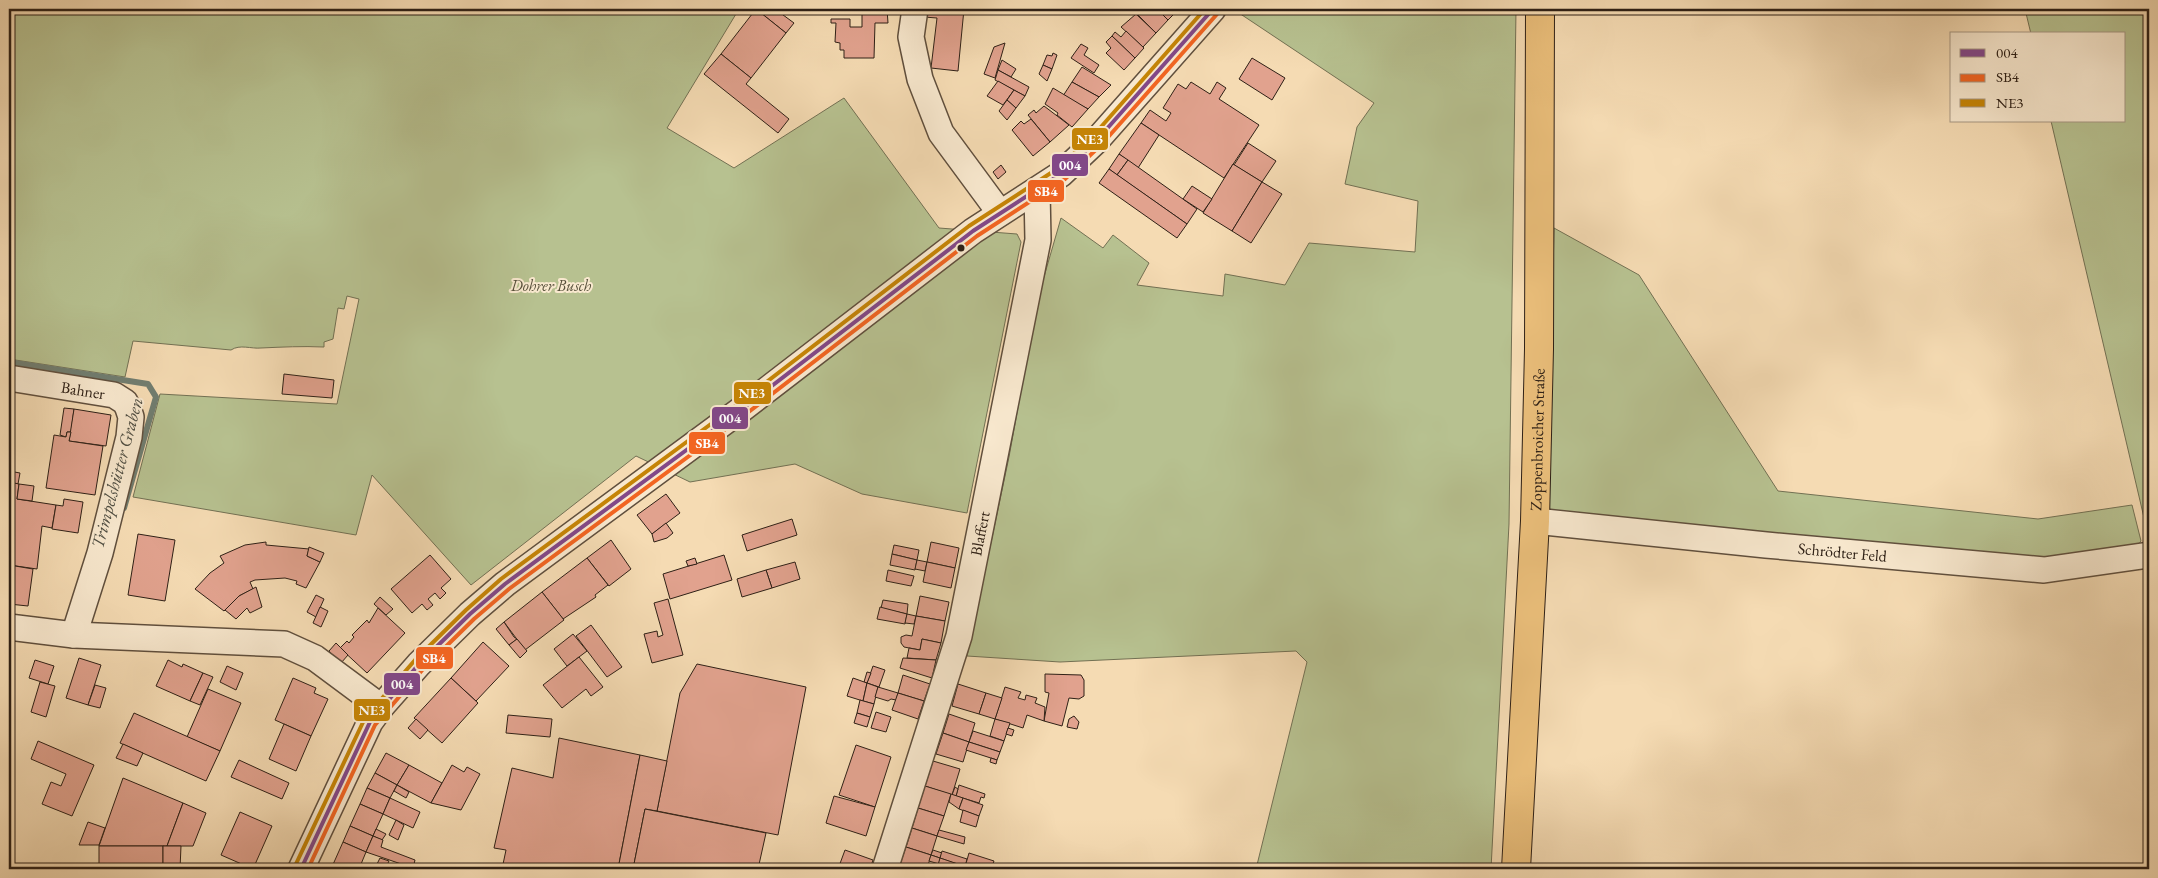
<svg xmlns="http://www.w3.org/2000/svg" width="2158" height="878" font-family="'EB Garamond',serif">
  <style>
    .green { fill: #b7c190; stroke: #727053 }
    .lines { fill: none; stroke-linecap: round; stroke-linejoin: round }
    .stream { stroke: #707d70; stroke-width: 6 }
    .building { fill: #e1a28e; stroke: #2e2016 }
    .minor-casing { stroke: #604f3d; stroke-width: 28 }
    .major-casing { stroke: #2e2016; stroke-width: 30 }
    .minor { stroke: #f8e8ce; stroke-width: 25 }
    .major { stroke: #eabe7a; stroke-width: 28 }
    .bus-1-casing { stroke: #f8e8ce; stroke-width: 8 }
    .bus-2-casing { stroke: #f8e8ce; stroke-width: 8 }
    .bus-3-casing { stroke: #f8e8ce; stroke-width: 8 }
    .bus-1 { stroke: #824888; stroke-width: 4 }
    .bus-2 { stroke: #f26522; stroke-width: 4 }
    .bus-3 { stroke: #c58406; stroke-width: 4 }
    .bus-dot { fill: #2e2016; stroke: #f8e8ce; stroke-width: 2 }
    .labels { text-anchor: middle; stroke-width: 4; stroke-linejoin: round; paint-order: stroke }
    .park-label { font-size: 16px; font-style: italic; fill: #57503b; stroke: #f8e8ce }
    .street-label { font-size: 16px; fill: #2e2016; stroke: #f8e8ce }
    .water-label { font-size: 18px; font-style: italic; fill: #4f4e43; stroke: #f8e8ce }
    .line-badge { stroke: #f8e8ce; stroke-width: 2 }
    .badge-label { font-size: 14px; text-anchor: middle; font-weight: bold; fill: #fff }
  </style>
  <rect width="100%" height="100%" fill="#f5dbb3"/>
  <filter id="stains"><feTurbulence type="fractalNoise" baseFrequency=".004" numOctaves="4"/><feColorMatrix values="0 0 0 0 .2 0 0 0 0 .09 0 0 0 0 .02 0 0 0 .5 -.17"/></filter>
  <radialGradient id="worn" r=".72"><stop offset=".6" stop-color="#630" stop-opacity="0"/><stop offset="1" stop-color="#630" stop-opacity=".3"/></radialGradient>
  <!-- green -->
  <g class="green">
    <path d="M9,9H739L667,128L734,168L844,98L939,228L1017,234L1021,242L967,513L862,494L795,464L690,482L636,456L471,585L372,475L356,535L133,497L160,394L337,404L359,299L347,296L344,309L338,308L333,339L324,342V347C302,346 283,347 261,348C251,349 240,344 231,350L133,341L125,377L9,359Z"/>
    <path d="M1239,9H1516L1509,524L1491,869H1256L1307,662L1296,651L1060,662L967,656L1009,457L1037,301L1061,218L1103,248L1113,235L1149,263L1137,285L1223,296L1225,274L1285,285L1309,243L1415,252L1418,201L1345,184L1357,127L1374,103L1236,11Z"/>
    <path d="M2025,9H2149V539L2051,121H2124V34H2031Z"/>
    <path d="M1554,228L1639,275L1778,491L2038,519L2132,505L2141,541L2137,546L2072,557L2022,558L1548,521Z"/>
  </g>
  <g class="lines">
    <!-- stream -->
    <path class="stream" d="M9,362L148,384L156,397L124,508"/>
  </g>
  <!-- building -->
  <g class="building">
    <path d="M756,9H775L794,23L786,33Z"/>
    <path d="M756,9L786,33L751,78L721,54Z"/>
    <rect x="811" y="9" width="22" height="5"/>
    <path d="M862,9H887L888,23H875L874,58H844V50H840V43L835,42L836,23H831V19H850V27H862Z"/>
    <path d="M925,9H964L958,71L931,68L937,18L924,17Z"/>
    <path d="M1138,9H1157L1168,20L1156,33L1135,12Z"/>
    <path d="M1157,9H1179L1168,20Z"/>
    <path d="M1136,14L1156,33L1143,47L1121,27Z"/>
    <path d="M1126,31L1144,48L1135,58L1112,36L1115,32L1121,37Z"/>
    <path d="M1112,36L1135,58L1124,70L1106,53L1111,48L1106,42Z"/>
    <path d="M1005,43L995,78L984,74L994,47Z"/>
    <path d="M1081,44L1088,48L1084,55L1099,65L1094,73L1071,58Z"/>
    <path d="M1053,53L1057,55L1052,69L1043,65L1047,55L1052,56Z"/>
    <path d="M721,54L751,78L746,84L789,119L778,133L704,74Z"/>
    <path d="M1252,58L1285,78L1272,100L1239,79Z"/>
    <path d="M1002,60L1016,69L1011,77L998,70Z"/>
    <path d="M1043,65L1052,69L1047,81L1039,74Z"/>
    <path d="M1082,67L1111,85L1099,97L1072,82Z"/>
    <path d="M998,70L1029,87L1025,96L995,80Z"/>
    <path d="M998,81L1014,90L1003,105L987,96Z"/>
    <path d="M1072,82L1099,97L1088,109L1063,96Z"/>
    <path d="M1191,82L1210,94L1217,82L1226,88L1219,99L1259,125L1224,178L1141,123L1150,110L1166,121L1171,113L1163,108L1178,84L1186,89Z"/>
    <path d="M1053,88L1088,109L1072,127L1057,115L1058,113L1045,104Z"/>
    <path d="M1014,90L1025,96L1016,108L1007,100Z"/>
    <path d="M1007,100L1016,108L1007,120L999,111Z"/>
    <path d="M1044,106L1069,125L1050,142L1028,115L1034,110L1036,113Z"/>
    <path d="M1031,119L1050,142L1033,156L1012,130L1021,121L1024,124Z"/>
    <path d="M1141,123L1159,135L1138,168L1119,154Z"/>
    <path d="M1248,143L1276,161L1262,182L1234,165Z"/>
    <path d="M1119,154L1128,160L1117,175L1109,169Z"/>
    <path d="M1128,160L1197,209L1187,224L1117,175Z"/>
    <path d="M1233,164L1262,182L1232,231L1203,213Z"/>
    <path d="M1001,165L1006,172L998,179L993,172Z"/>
    <path d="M1109,169L1187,224L1177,238L1099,183Z"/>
    <path d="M1262,182L1282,194L1251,243L1232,231Z"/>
    <path d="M1192,186L1212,199L1203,212L1183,199Z"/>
    <path d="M284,374L334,380L332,398L282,394Z"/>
    <path d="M64,408L74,409L71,432H67L66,437L60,435Z"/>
    <path d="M74,409L111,415L106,446L69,441Z"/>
    <path d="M67,432H71L69,441L103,446L95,495L46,488L54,435L66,437Z"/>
    <path d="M9,471L20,473L18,484L9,482Z"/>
    <path d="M9,482L19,484L17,499L56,505L52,528L42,526L37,569L9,565Z"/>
    <path d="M19,484L34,486L32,501L17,499Z"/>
    <path d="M666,494L680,513L652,534L637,515Z"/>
    <path d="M64,499L83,502L78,533L52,529L56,505L63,506Z"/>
    <path d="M792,519L797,535L747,551L742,535Z"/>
    <path d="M666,523L673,533L667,538L654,542L652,534Z"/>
    <path d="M138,534L175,540L165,601L128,595Z"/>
    <path d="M611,540L631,569L609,586L587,558Z"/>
    <path d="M266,542V545L309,549L307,556L320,562L306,588L296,584L297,581L285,578L255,580L250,582L253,589L239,596L224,611L195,589L210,573L224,563L220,556L245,545Z"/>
    <path d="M931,542L959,548L955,568L927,562Z"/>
    <path d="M894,545L919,550L917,560L892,554Z"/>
    <path d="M309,547L324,553L320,562L307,556Z"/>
    <path d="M892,554L917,560L915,570L890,565Z"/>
    <path d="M430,555L451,579L441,588L446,593L440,599L435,593L428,599L433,605L427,610L422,604L412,613L391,589Z"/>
    <path d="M724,555L732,580L670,599L663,574Z"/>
    <path d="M587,558L608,585L595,595L596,597L563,619L542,592Z"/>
    <path d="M695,558L697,564L688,566L686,561Z"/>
    <path d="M917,560L927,562L925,571L915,569Z"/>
    <path d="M795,562L800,579L772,588L766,570Z"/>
    <path d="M927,562L955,568L951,588L923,582Z"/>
    <path d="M9,565L33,569L28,606L9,604Z"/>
    <path d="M766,570L772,588L742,597L737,579Z"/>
    <path d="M888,570L914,576L911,586L886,581Z"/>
    <path d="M256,587L262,607L250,613L247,608L236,619L225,610L239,596Z"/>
    <path d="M542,592L564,620L525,650L504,622Z"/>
    <path d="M316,595L324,599L316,617L307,612Z"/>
    <path d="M920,596L949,602L945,621L916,616Z"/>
    <path d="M380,597L393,609L386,615L374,604Z"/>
    <path d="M668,599L683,655L652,663L644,634L657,631L658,637L663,635L654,603Z"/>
    <path d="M883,600L908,604L907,614L881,608Z"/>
    <path d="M320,607L328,611L321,627L313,623Z"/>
    <path d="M880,607L907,614L905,624L877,619Z"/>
    <path d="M378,608L405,633L367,673L340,648L347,641L349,643L354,637L352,635L367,620L369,623Z"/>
    <path d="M907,614L916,616L914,624L905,623Z"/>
    <path d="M916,616L945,621L941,643L922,639L920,650L904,647L901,643V637L906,635L912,636Z"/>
    <path d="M504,622L514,637L517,639L509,645L496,629Z"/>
    <path d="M591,625L622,667L607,677L576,636Z"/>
    <path d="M573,634L587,651L567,666L554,649Z"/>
    <path d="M517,639L527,651L520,658L509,645Z"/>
    <path d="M922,639L941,643L936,660L907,658L909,648L920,650Z"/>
    <path d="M483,642L509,666L476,701L451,678Z"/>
    <path d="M336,643L348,655L341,663L329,651Z"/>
    <path d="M579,657L603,687L591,696L586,689L562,708L543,685Z"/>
    <path d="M79,658L101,665L88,705L66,698Z"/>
    <path d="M903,658L936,660L932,678L900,668Z"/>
    <path d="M35,660L54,666L48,684L29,678Z"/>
    <path d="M168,660L182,667L183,664L203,673L190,701L156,686Z"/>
    <path d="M697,664L806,687L778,835L657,811L680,693Z"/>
    <path d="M227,666L243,673L236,690L220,682Z"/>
    <path d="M873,666L885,670L879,687L867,683Z"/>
    <path d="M867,672L871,673L867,683L864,682Z"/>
    <path d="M203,673L213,677L200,705L190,701Z"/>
    <path d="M1045,674L1081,675L1084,680V696L1079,699L1069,698L1062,726L1044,721L1049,693L1045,692Z"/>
    <path d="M903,675L930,684L924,701L898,693Z"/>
    <path d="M293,678L316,688L314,693L328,699L311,736L275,720Z"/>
    <path d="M451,678L478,703L442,743L414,718Z"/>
    <path d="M853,678L867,683L863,701L847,696Z"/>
    <path d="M40,682L55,686L46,717L31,712Z"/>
    <path d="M867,683L878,687L874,704L863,701Z"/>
    <path d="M958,684L986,693L979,714L952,706Z"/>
    <path d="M95,685L106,688L100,708L88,705Z"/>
    <path d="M878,687L898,693L896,700L891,699L888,701L875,697Z"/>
    <path d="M1005,687L1021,692L1018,698L1025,700L1026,695L1037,698L1035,703L1045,707L1044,721L1027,715L1023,728L995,719Z"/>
    <path d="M208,689L241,703L220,751L187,737Z"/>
    <path d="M898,693L924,701L918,719L892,710Z"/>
    <path d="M986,693L1002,698L995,719L979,714Z"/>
    <path d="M860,700L874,704L870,717L857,713Z"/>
    <path d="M876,712L891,717L886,732L871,728Z"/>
    <path d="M134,713L220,751L206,781L120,743Z"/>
    <path d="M857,713L870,717L867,727L854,723Z"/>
    <path d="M949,714L975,723L969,742L943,733Z"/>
    <path d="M508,715L552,719L550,737L506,733Z"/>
    <path d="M1074,716L1079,722L1077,729L1067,727L1069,719Z"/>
    <path d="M416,719L428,730L420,739L408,728Z"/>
    <path d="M995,719L1010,723L1004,741L990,736Z"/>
    <path d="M284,724L311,736L296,771L269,759Z"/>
    <path d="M1008,728L1014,730L1012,736L1006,734Z"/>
    <path d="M973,731L1004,741L1000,752L969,742Z"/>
    <path d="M943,733L969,742L963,762L936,754Z"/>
    <path d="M559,738L640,755L618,869H502L506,850L494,848L512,768L553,778Z"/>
    <path d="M38,741L94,765L72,816L42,804L51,782L61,786L66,774L31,759Z"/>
    <path d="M969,742L1000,752L997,760L966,750Z"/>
    <path d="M123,744L143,753L137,766L116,758Z"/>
    <path d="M856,745L891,757L875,807L839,795Z"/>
    <path d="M386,753L409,765L397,785L375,773Z"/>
    <path d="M640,755L667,761L657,811L645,809L633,869H618Z"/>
    <path d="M991,758L997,760L996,764L990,762Z"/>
    <path d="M239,760L289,783L282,799L231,777Z"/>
    <path d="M933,761L960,769L952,795L925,786Z"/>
    <path d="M409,765L442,783L431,803L397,785Z"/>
    <path d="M452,765L464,772L467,767L480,774L461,810L431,803Z"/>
    <path d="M375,773L397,785L390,798L367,788Z"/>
    <path d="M123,778L183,803L167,846H99Z"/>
    <path d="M397,785L409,792L406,798L394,791Z"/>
    <path d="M959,785L985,794L984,798L981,797L979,803L956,796Z"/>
    <path d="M925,786L951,794L944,816L918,808Z"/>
    <path d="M955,787L958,789L956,796L952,795Z"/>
    <path d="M367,788L390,798L383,814L360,804Z"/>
    <path d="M951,794L963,798L959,809L949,802Z"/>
    <path d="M834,796L875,807L866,836L826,823Z"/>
    <path d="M390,798L420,812L413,828L383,814Z"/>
    <path d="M963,798L983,805L979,816L959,809Z"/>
    <path d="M183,803L206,813L193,846H167Z"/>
    <path d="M360,804L383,814L373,836L350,826Z"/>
    <path d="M918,808L944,816L937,836L912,828Z"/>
    <path d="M645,809L766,833L758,869H633Z"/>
    <path d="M963,810L979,816L976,827L960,822Z"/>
    <path d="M240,812L272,826L253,869L221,855Z"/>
    <path d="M396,820L404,825L398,840L389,835Z"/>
    <path d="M88,822L105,828L99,845H79Z"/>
    <path d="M350,826L373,836L366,852L343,842Z"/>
    <path d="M912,828L937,836L931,855L906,847Z"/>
    <path d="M376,829L386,834L382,840L373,836Z"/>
    <path d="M939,830L965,837L964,844L937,836Z"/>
    <path d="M373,836L383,840L381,847L415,860L413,868L366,852Z"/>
    <path d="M343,842L366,852L359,869H331Z"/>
    <rect x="99" y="846" width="64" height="23"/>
    <path d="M163,846H181L180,869H163Z"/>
    <path d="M906,847L931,855L927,869L899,867Z"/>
    <path d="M845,850L873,860L870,869H838Z"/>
    <path d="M933,850L942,853L940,858L931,855Z"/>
    <path d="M942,851L967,859L965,867L940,858Z"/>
    <path d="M969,853L994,861L991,869H974L965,867Z"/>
    <path d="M931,855L940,858L939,864L929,861Z"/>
    <path d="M380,858L389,861L385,869L376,866Z"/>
    <path d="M940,858L967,867L966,869H951L938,865Z"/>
  </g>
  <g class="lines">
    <!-- minor casing -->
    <g class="minor-casing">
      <g id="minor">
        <path d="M915,9L911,37L920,79L941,133L1000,213"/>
        <path id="s1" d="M9,378L114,395L125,402L128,408L131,417L129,437L100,553L74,635"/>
        <path id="s2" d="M1535,521L1766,545L2044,570L2149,555"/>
        <path d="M9,627L74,635L284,644L315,658L381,707"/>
        <path d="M301,869L370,722L381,707L419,664L470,614L505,584L742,409L973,231L1061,174L1097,140L1213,9"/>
        <path id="s3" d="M885,869L959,636L1038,240L1037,191"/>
      </g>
    </g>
    <!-- major casing -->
    <g class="major-casing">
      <g id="major">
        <path id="s4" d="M1516,869L1535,521L1539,349L1540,9"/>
      </g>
    </g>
    <!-- minor -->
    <use href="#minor" class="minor"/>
    <!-- major -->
    <use href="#major" class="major"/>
    <!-- bus-1 casing -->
    <g class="bus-1-casing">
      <path id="bus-1" d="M301,869L370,722L419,664L470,614L505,584L742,409L973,231L1061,174L1097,140L1213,9"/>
    </g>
    <!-- bus-2 casing -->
    <g class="bus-2-casing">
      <path id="bus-2" d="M308,869L375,725L424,668L474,619L509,589L746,414L977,236L1065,179L1102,144L1218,13"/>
    </g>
    <!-- bus-3 casing -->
    <g class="bus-3-casing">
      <path id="bus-3" d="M295,866L365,718L415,660L466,610L501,579L738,404L969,226L1057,169L1093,136L1205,9"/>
    </g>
    <!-- bus-1 -->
    <use href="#bus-1" class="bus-1"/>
    <!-- bus-2 -->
    <use href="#bus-2" class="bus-2"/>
    <!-- bus-3 -->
    <use href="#bus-3" class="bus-3"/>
  </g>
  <!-- markers -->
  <circle class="bus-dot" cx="961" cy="248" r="4.5"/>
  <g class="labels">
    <!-- park labels -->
    <g class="park-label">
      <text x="551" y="291">Dohrer Busch</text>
    </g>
    <!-- street labels -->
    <g class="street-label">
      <text dy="6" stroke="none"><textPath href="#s1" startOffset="75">Bahner</textPath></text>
      <text dy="6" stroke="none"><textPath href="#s4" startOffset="430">Zoppenbroicher Straße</textPath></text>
      <text dy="6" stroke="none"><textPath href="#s3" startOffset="349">Blaffert</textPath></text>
      <text dy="6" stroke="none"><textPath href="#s2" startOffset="309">Schrödter Feld</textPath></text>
    </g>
    <!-- water labels -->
    <g class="water-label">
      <text transform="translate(117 473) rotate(-75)" y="6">Trimpelshütter Graben</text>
    </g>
  </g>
  <g class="line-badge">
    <rect x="1071" y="127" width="38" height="24" rx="5" fill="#c58406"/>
    <rect x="1051" y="153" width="38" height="24" rx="5" fill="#824888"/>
    <rect x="1027" y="179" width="38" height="24" rx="5" fill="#f26522"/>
    <rect x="733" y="381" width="39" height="24" rx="5" fill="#c58406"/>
    <rect x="711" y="406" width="38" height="24" rx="5" fill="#824888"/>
    <rect x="688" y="431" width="38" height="24" rx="5" fill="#f26522"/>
    <rect x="415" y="646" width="39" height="24" rx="5" fill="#f26522"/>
    <rect x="383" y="672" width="38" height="24" rx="5" fill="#824888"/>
    <rect x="353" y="698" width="38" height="24" rx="5" fill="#c58406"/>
  </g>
  <g class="badge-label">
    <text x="1090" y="144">NE3</text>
    <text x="1070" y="170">004</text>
    <text x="1046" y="196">SB4</text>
    <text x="752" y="398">NE3</text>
    <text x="730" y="423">004</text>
    <text x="707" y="448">SB4</text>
    <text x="434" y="663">SB4</text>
    <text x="402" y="689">004</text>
    <text x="372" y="715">NE3</text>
  </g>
  <!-- margin -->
  <rect width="2158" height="878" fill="none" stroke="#f5dbb3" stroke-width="30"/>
  <rect x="10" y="10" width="2138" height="858" fill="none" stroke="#2e2016" stroke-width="2.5"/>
  <rect x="15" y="15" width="2128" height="848" fill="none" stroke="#2e2016"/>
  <!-- legend -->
  <rect x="1950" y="32" width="175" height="90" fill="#f8e8ce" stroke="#a79884"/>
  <rect x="1960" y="49" width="25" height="8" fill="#824888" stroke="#a79884"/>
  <text x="1996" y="58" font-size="15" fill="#2e2016">004</text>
  <rect x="1960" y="74" width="25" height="8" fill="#f26522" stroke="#a79884"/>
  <text x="1996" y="82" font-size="15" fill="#2e2016">SB4</text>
  <rect x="1960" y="99" width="25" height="8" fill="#c58406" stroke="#a79884"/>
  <text x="1996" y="108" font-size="15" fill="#2e2016">NE3</text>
  <rect width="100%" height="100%" filter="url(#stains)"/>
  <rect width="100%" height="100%" fill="url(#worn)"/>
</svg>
